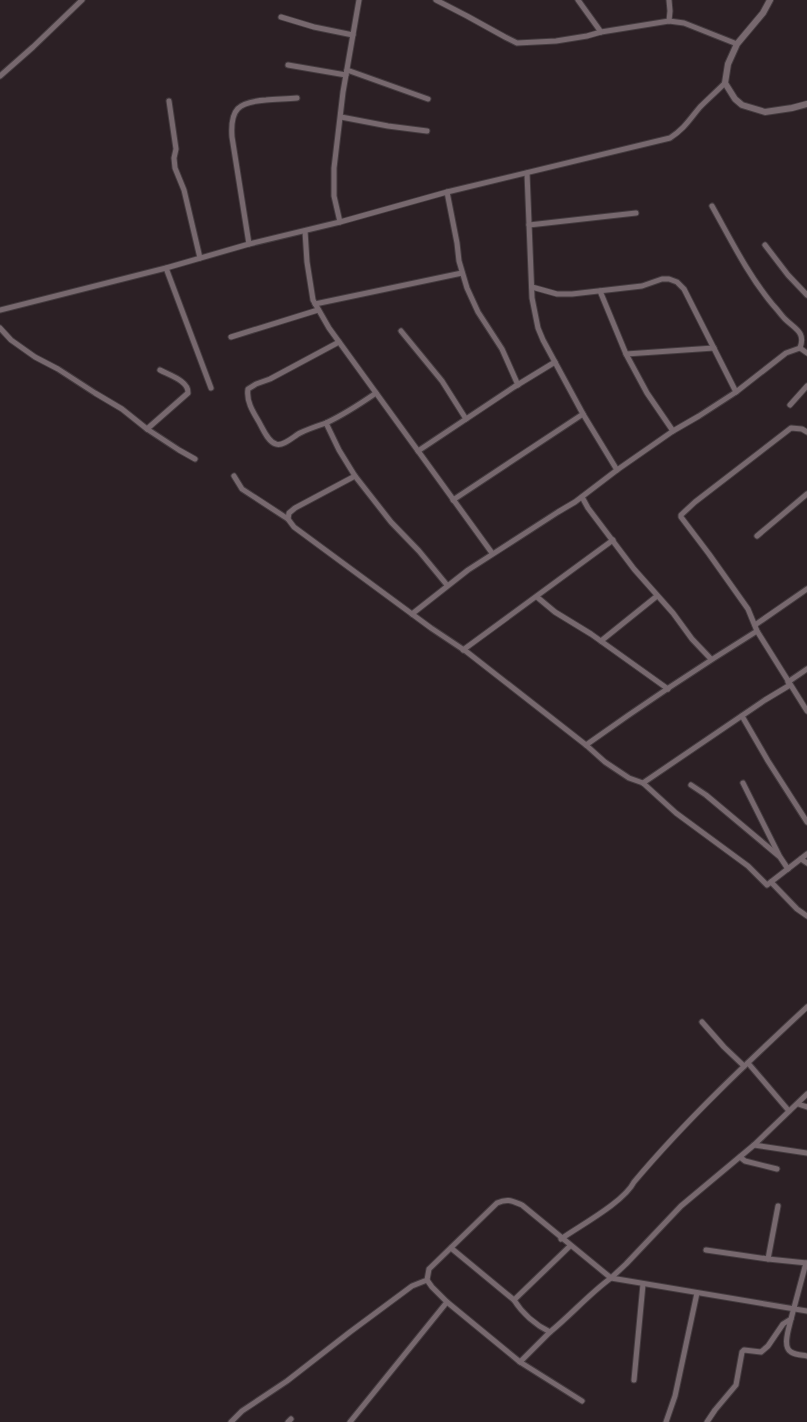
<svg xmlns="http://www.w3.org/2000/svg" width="807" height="1422" font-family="'Crimson Pro',serif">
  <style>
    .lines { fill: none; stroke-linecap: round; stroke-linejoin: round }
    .minor-casing { stroke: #443b3f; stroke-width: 7 }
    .tertiary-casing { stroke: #443b3f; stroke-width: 8 }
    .minor { stroke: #77686e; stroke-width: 5 }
    .tertiary { stroke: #77686e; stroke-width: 6 }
  </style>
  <rect width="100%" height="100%" fill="#2c2025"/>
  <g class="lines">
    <!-- minor casing -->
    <g class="minor-casing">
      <g id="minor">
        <path d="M436,0L467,16L505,37L517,43L556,41L587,36L601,32L669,21L684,23L737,44"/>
        <path d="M578,0L601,32"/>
        <path d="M669,0L670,11L669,21"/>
        <path d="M281,17L314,27L353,35"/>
        <path d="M288,65L346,75"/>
        <path d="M347,70L428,99"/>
        <path d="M0,76L33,47L82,0"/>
        <path d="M169,101L176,149L174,158L175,168L184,190L200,258"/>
        <path d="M341,117L388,126L427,131"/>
        <path d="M527,173L532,298L538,328L543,340L583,414L617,470"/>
        <path d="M447,192L457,243L459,261L467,288L478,312L502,349L518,385"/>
        <path d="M712,206C731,240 748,275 773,305C777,309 781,315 785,319C795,329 806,332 800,348"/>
        <path d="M340,222L334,196V168L343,92L359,0"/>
        <path d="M529,225L636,213"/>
        <path d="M305,231L307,262L313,300L329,328L492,553"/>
        <path d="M249,244L232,137C230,109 238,102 266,100C276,99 287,99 297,98"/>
        <path d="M765,245L788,275L807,295"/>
        <path d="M166,268L211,388"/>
        <path d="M532,287L557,294H572L642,286L662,279H669L677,282L684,289L736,392"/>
        <path d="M600,291L626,354L647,393L673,431"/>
        <path d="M315,304L462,273"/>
        <path d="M0,310L166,268L249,244L340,222L447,192L670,138C685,128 689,120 700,107C708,99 717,91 725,83"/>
        <path d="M0,328L11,340L35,357L58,369L95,393L122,409L147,429L179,450L195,459"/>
        <path d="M401,331L442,381L466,419"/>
        <path d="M231,337L318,310"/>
        <path d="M339,342L270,379L256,384L248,389C246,401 253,412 259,422C263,429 268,442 276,444C283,447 294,436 300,433C308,429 317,426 326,423C343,415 360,404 376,393"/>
        <path d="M626,354L714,348"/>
        <path d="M790,405L807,386"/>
        <path d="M326,423L339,450L355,476L391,522L419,551L447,585"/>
        <path d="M147,429L188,393C189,381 169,375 160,370"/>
        <path d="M807,432L802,429L791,428L695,502L681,515V517L709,554L748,609L757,631L807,711"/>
        <path d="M418,451L514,387L555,362"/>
        <path d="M234,476L242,489L288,519"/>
        <path d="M355,476L295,508L289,513L288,519L294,527L431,628L467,652L586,745L605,762L629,778L643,783L676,813L748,866L767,885L807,854"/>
        <path d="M582,497L588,508L634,569L673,613L692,639L711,659"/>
        <path d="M453,500L583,414"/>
        <path d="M757,536L807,494"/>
        <path d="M537,597L555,612L591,634L668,689"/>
        <path d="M412,614L468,570L558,512L575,502L617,470L673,431L699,416L736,392L786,353L800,348L807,353"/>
        <path d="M755,625L807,589"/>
        <path d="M601,641L657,596"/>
        <path d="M463,650L613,540"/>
        <path d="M788,682L807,669"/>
        <path d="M742,716L768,761L807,822"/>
        <path d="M586,745C642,705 699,667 757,631"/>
        <path d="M643,783L765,700L790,685"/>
        <path d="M743,783L779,855"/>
        <path d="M691,785L706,795L780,857L788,869"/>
        <path d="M801,859L807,863"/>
        <path d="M771,882L797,909L807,916"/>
        <path d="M702,1022L724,1047L744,1066"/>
        <path d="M748,1063L789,1111"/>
        <path d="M798,1104L807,1107"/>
        <path d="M754,1145L807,1153"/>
        <path d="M740,1157L745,1161L777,1169"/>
        <path d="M561,1239C581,1225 624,1202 634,1182C687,1119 747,1063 807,1007"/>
        <path d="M451,1248L514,1300L570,1246"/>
        <path d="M706,1250L768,1259L807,1263"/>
        <path d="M768,1259L778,1206"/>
        <path d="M514,1300C522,1313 536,1325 550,1332C571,1315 589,1294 611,1278L807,1311"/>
        <path d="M447,1302L520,1362L550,1332"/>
        <path d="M791,1319C789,1328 782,1347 791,1352C796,1355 802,1355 807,1356"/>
        <path d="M520,1362L582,1401"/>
        <path d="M634,1380L643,1284"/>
        <path d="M231,1422L242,1411L287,1381L350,1332L412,1286L427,1280L429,1269L497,1203C508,1198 512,1201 522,1205L611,1278L626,1264L681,1206L754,1145L807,1094"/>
        <path d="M288,1422L291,1419"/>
        <path d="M350,1422L447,1302L432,1287L427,1280"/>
        <path d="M666,1422L675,1396L697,1293"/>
        <path d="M707,1422L715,1410L736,1385L742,1352L744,1350L761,1352L768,1346L783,1324L791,1319L806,1263"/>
      </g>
    </g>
    <!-- tertiary casing -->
    <g class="tertiary-casing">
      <path id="tertiary" d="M770,0L763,13L737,44L728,64L725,83L735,99L742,105L765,112L792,108L807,104"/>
    </g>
    <!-- minor -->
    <use href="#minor" class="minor"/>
    <!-- tertiary -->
    <use href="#tertiary" class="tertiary"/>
  </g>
</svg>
